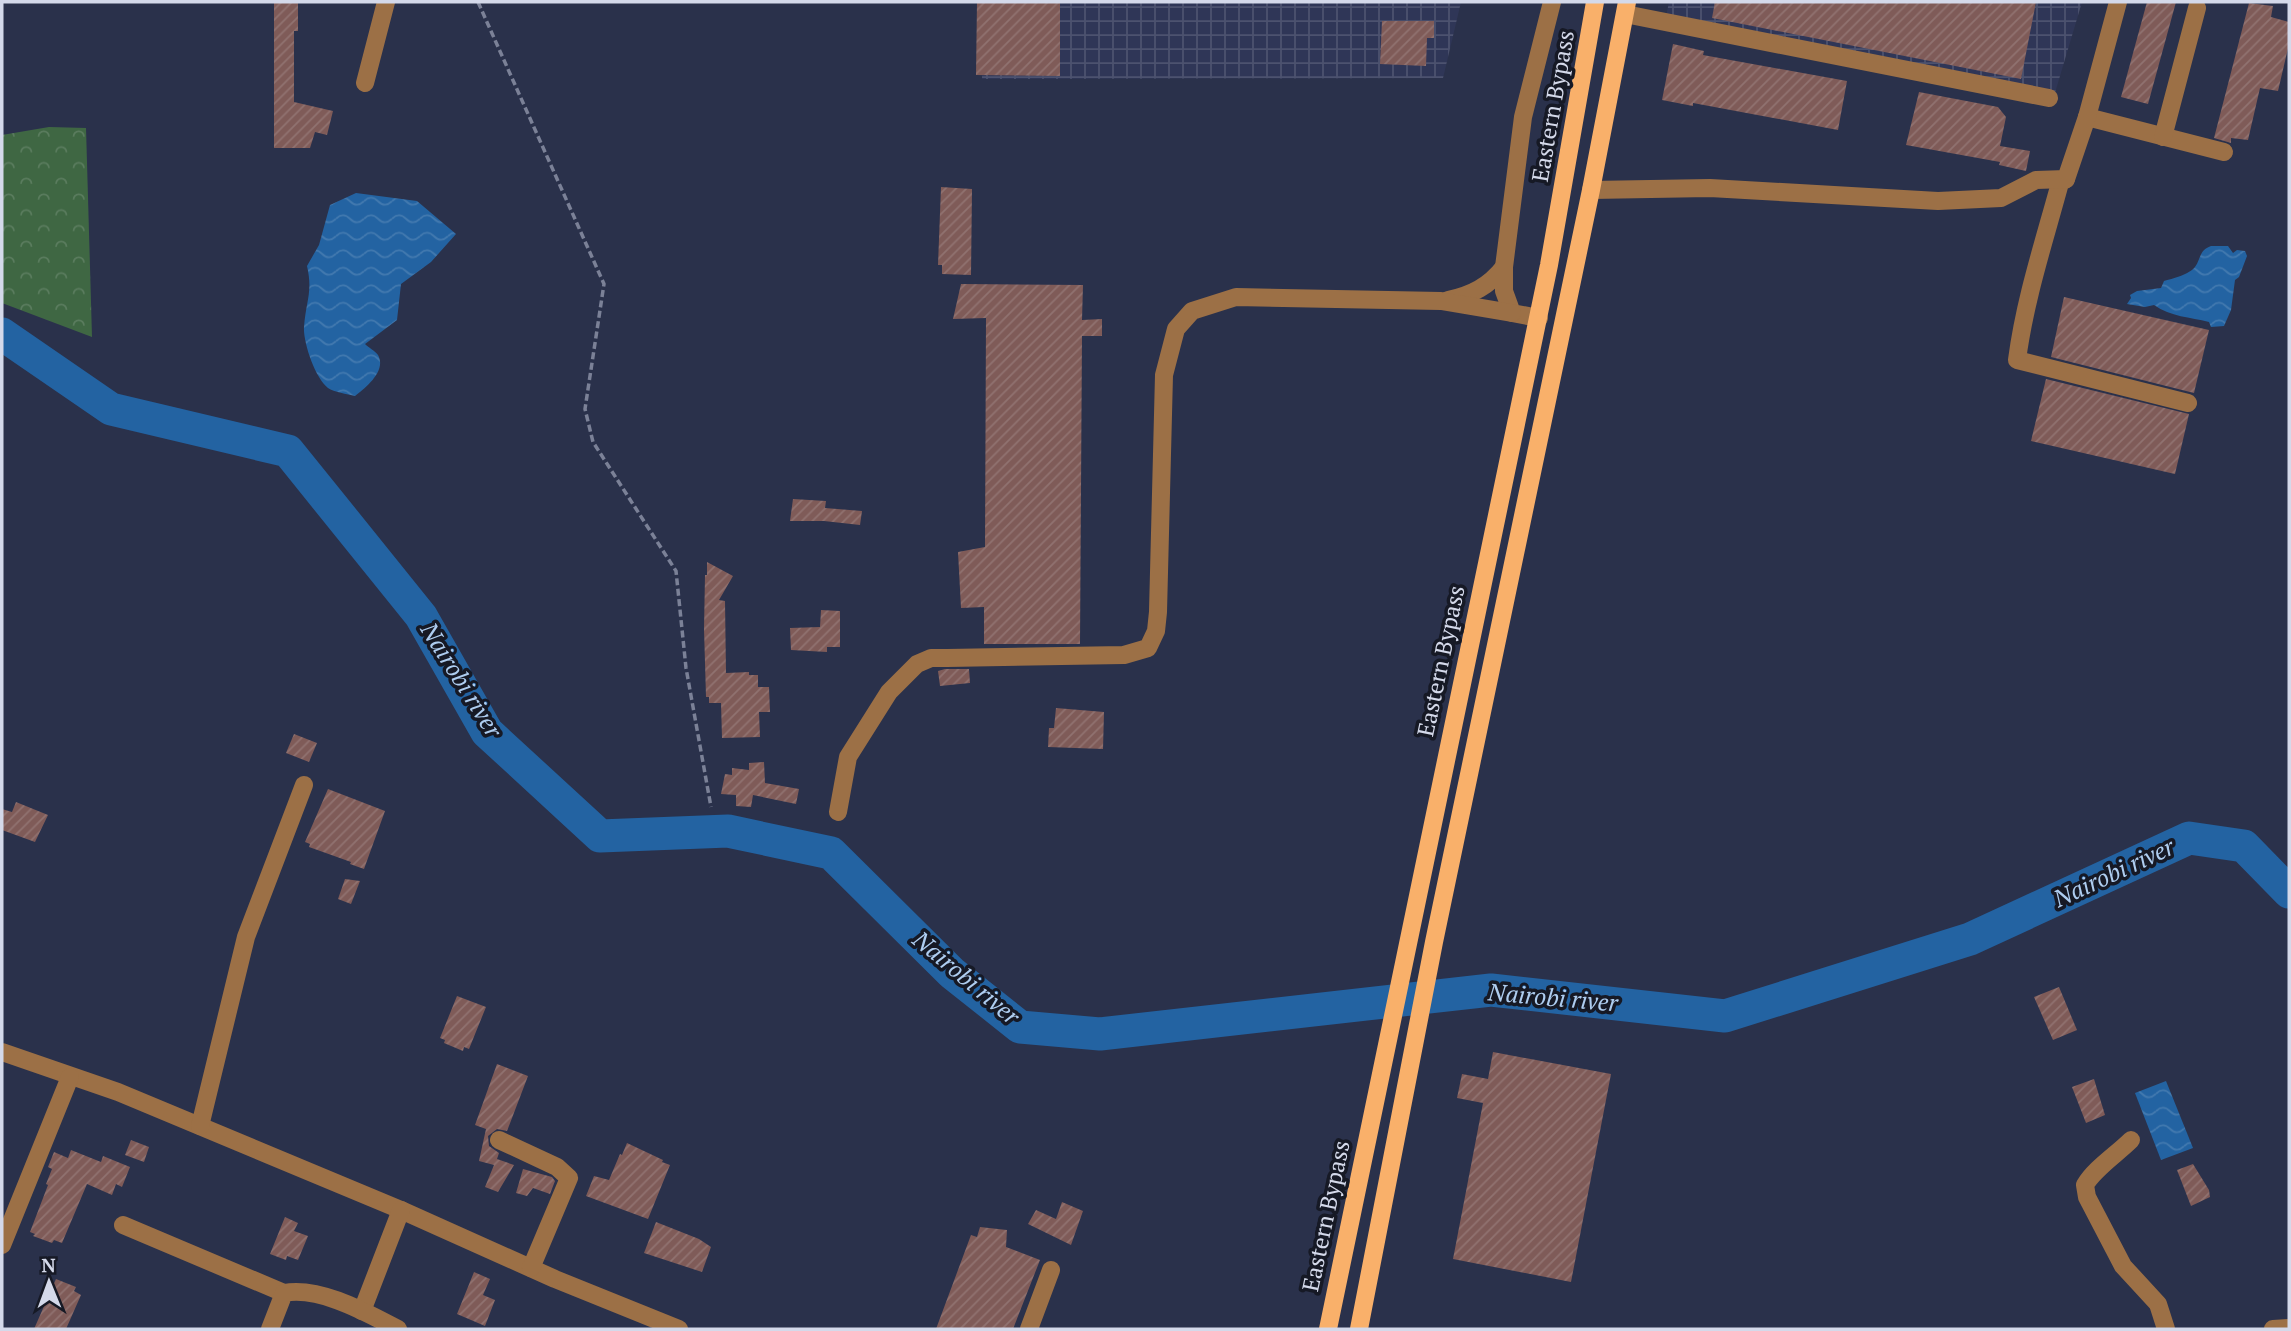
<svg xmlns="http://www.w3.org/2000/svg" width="2291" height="1331" font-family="'PT Serif',serif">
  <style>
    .industrial { fill: url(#industrial-grid) }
    .forest { fill: url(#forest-crowns) }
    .water { fill: url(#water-waves) }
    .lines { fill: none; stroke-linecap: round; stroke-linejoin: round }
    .river { stroke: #2363a2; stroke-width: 33 }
    .building { fill: url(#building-hatch) }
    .path { stroke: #7b8197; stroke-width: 3.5; stroke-dasharray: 7 3.5; stroke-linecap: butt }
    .minor { stroke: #9c7046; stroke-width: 18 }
    .major { stroke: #f9b06a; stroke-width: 18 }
    .labels { text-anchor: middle; stroke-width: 7; stroke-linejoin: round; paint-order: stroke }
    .street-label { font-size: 23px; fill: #d4d9ea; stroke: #161925 }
    .water-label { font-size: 24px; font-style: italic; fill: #aecdf0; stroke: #161925 }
  </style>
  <defs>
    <pattern id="industrial-grid" width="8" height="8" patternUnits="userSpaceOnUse" patternTransform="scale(1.75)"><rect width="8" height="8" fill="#2f3657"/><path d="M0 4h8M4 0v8" fill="none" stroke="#4c526f"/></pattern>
    <pattern id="forest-crowns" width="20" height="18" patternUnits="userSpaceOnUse" patternTransform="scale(1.75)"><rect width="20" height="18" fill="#3f6743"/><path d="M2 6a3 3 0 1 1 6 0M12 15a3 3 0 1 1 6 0" fill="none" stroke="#5a7c5e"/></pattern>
    <pattern id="water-waves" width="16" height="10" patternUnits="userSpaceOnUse" patternTransform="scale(1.75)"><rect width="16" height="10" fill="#2363a2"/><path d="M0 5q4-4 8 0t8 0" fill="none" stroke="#4279af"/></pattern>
    <pattern id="building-hatch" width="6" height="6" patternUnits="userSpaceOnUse" patternTransform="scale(1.75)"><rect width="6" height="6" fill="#7f5b58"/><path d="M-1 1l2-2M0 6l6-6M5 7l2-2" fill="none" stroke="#907270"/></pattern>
  </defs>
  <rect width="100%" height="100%" fill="#2a314b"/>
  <!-- industrial -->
  <g class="industrial">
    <path d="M982,2H1461L1443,78L982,79Z"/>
    <path d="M1669,2H2082L2054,96L1666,17Z"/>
  </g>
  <!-- forest -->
  <path class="forest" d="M49,127L86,128L92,337L2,303V135Z"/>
  <!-- water -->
  <g class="water">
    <path d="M356,193L417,201L456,234L431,262L401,284L397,320L365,344C368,347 375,351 378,355C387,371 365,388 355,396C347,394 334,392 328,388C315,378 303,342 304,327C306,301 313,292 307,266L319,245L330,205Z"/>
    <path d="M2211,246H2228L2233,253L2237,250L2245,251L2247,256L2239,277L2235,280L2231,310L2224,326L2211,327L2209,322C2190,317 2171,317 2154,305L2145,307L2127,304L2131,298L2130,295L2137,291L2161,288L2164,281C2172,279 2190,274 2195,267C2201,259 2199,250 2211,246Z"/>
    <path d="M2166,1081L2193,1148L2161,1160L2135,1093Z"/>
  </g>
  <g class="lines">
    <!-- river -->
    <path class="river" d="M2,334L111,409L288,451L421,616L487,732L600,836L728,831L831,853L952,973L1020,1027L1100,1034L1491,990L1725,1016L1970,939L2189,838L2244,846L2289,892"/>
  </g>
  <!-- building -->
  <g class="building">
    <path d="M274,2H298V31H294V102L333,111L327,135L315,132L310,148H274Z"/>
    <path d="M977,2H1060V76L976,75Z"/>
    <path d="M1715,2H2036L2021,79L1712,18Z"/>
    <path d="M2147,2H2176L2148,104L2121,97Z"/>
    <path d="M2249,3L2273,6L2271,17L2289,22V44L2278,91L2260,88L2248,140L2231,138V143L2214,138Z"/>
    <path d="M1382,21H1434V38H1427L1426,66L1380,64Z"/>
    <path d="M1673,44L1704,51L1703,55L1847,81L1838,130L1693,103V106L1662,100Z"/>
    <path d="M1919,92L1998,107L2006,117L2000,146L2030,151L2026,171L1999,165L2000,162L1906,145Z"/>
    <path d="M941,187L972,189L971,275L942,274V265H938Z"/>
    <path d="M961,284L1083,285L1082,320L1102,319V336H1082L1080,644H984V607L961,608L958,552L985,547L986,318L953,319Z"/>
    <path d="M2064,297L2209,330L2194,393L2051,357Z"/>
    <path d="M2046,379L2189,414L2175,474L2031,441Z"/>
    <path d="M793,499L826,501L825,508L862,511L860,525L824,521H790Z"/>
    <path d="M707,562L733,576L719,600L725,601L726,673L749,672V675H758V687H769L770,712H759L760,737L722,738L721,703H709V697H706L704,629L705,575H707Z"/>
    <path d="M821,610L840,611V647H827V652L791,650L790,628L820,627Z"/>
    <path d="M945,669H969L970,683L940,686L938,671Z"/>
    <path d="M1056,708L1104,712L1103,749L1048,747L1049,728H1054Z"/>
    <path d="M294,734L317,743L309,762L286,753Z"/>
    <path d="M764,762L765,783L799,789L796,804L753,795L751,807L736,806V795L721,794L725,774L732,775V768L749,770V763Z"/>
    <path d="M328,789L385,811L364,869L350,864L351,862L309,847L310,844L305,842Z"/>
    <path d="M16,802L48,815L35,842L2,830V809L12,812Z"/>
    <path d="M345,879L360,881L351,904L338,899Z"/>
    <path d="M2059,987L2077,1030L2053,1040L2034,997Z"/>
    <path d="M457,996L486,1007L469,1049L464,1047L463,1051L444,1043L445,1040L440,1038Z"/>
    <path d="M1493,1052L1611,1074L1571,1282L1453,1259L1483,1103L1457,1098L1462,1074L1488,1079Z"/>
    <path d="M497,1064L528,1076L507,1131L497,1129L488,1136L489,1146L499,1153L497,1159L514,1165L498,1192L485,1187L494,1165L479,1161L486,1129L475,1125Z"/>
    <path d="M2094,1079L2105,1115L2086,1123L2072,1087Z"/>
    <path d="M131,1140L149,1147L144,1162L125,1155Z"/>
    <path d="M627,1143L663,1160L662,1162L670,1165L648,1219L586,1196L594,1176L609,1180L620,1154L622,1155Z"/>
    <path d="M71,1150L101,1162L103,1156L130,1167L122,1187L116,1184L112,1195L87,1184L62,1243L54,1240L52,1243L33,1236L35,1234L30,1232L48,1185L46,1184L52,1169L48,1167L54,1152L68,1158Z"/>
    <path d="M2193,1164L2209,1190L2210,1197L2191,1206L2177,1170Z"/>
    <path d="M523,1169L552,1177L555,1181L550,1194L533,1188L527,1196L516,1193Z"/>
    <path d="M1062,1202L1083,1211L1071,1245L1028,1224L1036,1210L1056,1219Z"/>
    <path d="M285,1217L298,1223L294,1231L308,1236L298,1260L287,1256L286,1260L270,1254Z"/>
    <path d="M656,1222L699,1239L711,1247L702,1272L644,1253Z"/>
    <path d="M980,1227L1007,1230L1006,1247L1040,1260L1013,1329H936L971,1235L977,1237Z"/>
    <path d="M474,1272L490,1279L483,1295L495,1300L485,1326L457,1314Z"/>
    <path d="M56,1279L76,1287L74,1291L81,1295L66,1329H34Z"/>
  </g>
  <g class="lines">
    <!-- path -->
    <path class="path" d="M478,2L604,284L585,409L593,442L676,571L686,668L711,807"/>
    <!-- minor -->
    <g class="minor">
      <path d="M1625,14L2049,98"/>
      <path d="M365,83L386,2"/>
      <path d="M2087,117L2224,152"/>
      <path d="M2163,137L2197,8"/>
      <path d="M2066,179L2060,183C2044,242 2025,299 2017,360L2188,403"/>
      <path d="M1591,190L1710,188L1938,201L2001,198L2036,180L2066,179L2087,117L2118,2"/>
      <path d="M1448,300C1472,295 1489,286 1504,267"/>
      <path d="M1539,318L1512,313L1504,291V267L1523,117L1552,2"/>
      <path d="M838,812L848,757L889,692L917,664L931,658H947L1124,655L1148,648L1156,631L1158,612L1164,375L1176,329L1192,311L1236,297L1441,301L1512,313"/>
      <path d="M2,1052L118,1092L401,1210L555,1279L679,1329"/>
      <path d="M200,1126L246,937L304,785"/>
      <path d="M499,1140L557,1167L569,1178L531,1268"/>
      <path d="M2131,1140C2117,1154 2094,1169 2085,1185L2087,1197L2123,1266L2158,1304L2166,1329"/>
      <path d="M123,1225L284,1293"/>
      <path d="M2,1245L70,1077"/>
      <path d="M362,1311L401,1210"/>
      <path d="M270,1329L284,1293C320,1286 367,1313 398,1329"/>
      <path d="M1029,1329L1051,1270"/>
      <path d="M2273,1329L2289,1328"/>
    </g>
    <!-- major -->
    <g class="major">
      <path d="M1328,1329L1549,265L1595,2"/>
      <path d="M1359,1329L1434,942L1591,190L1627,2"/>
    </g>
  </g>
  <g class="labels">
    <!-- street labels -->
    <g class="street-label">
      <text transform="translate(1553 106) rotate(-80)" y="8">Eastern Bypass</text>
      <text transform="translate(1441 661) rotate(-78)" y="8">Eastern Bypass</text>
      <text transform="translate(1326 1216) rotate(-78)" y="8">Eastern Bypass</text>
    </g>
    <!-- water labels -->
    <g class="water-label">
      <text transform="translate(461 680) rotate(58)" y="8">Nairobi river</text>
      <text transform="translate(2114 873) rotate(-25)" y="8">Nairobi river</text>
      <text transform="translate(966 978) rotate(40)" y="8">Nairobi river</text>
      <text transform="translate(1553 998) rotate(5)" y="8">Nairobi river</text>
    </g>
  </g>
  <!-- border -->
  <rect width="2291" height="1331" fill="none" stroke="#d4d9ea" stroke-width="7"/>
  <!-- north arrow -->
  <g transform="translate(49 1282) rotate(359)" stroke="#161925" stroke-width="5" paint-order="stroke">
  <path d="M0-5L12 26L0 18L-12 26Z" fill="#d4d9ea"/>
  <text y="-10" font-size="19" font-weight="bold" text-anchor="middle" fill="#d4d9ea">N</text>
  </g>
</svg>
